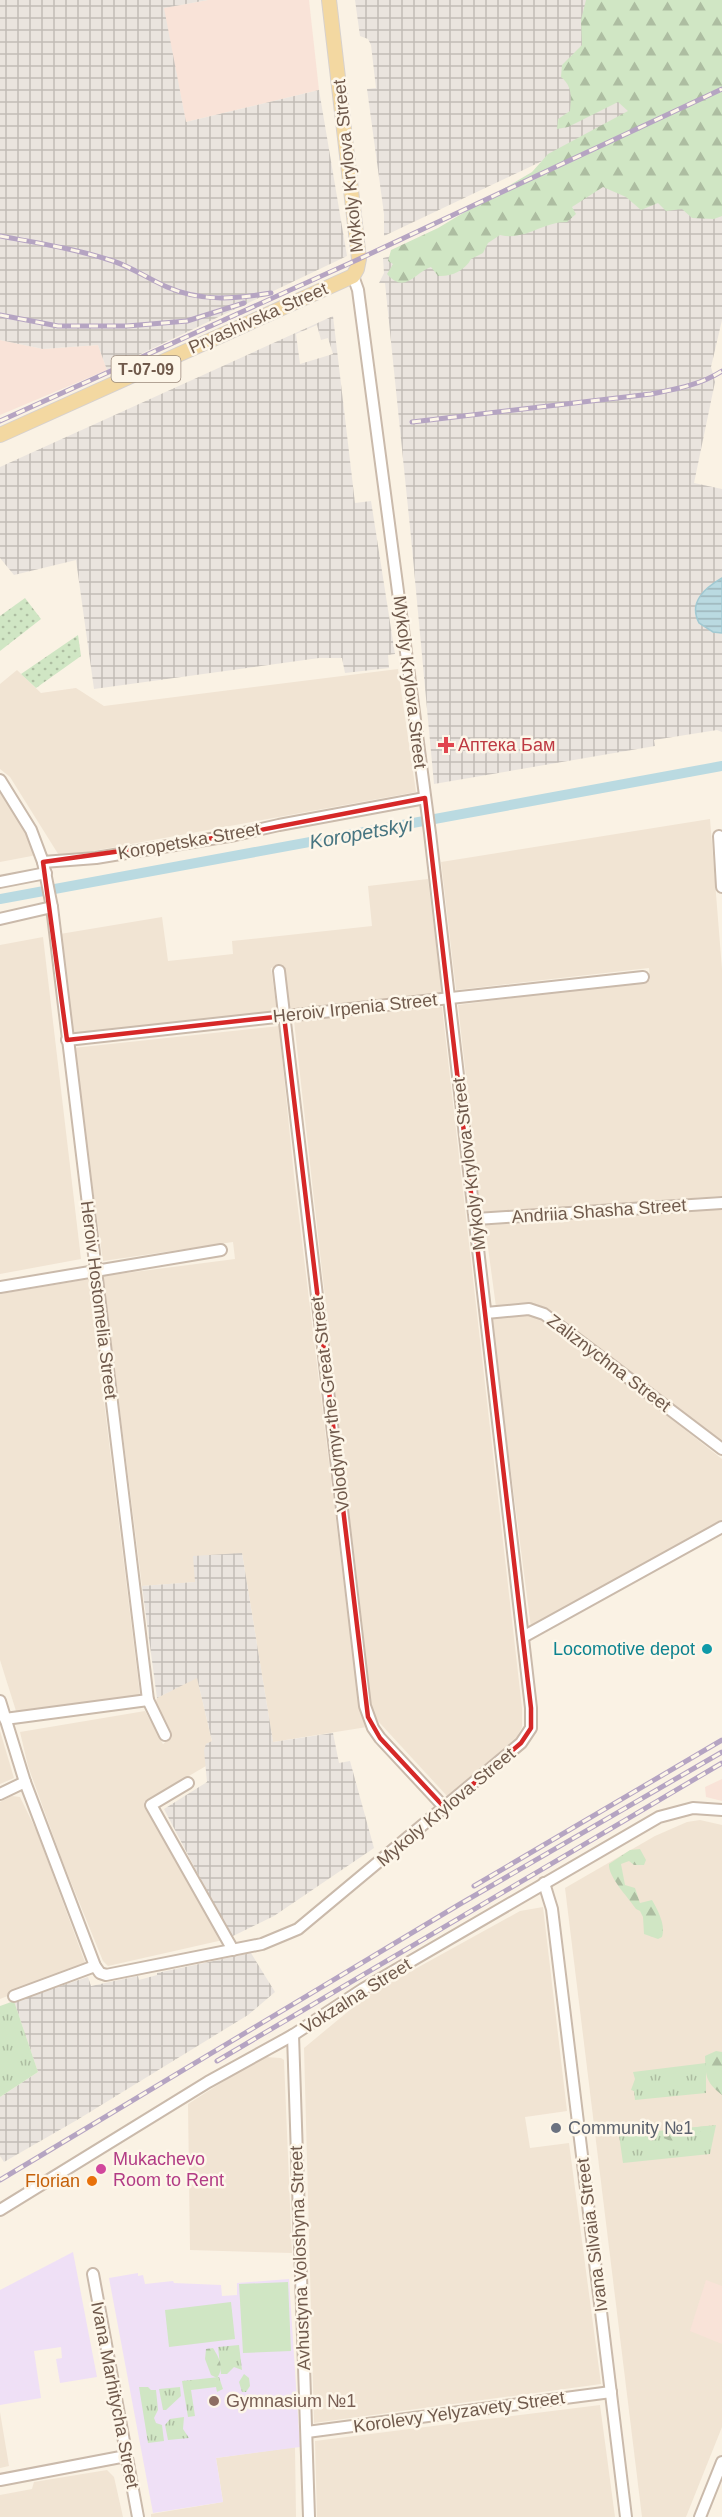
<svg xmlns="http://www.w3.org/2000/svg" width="722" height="2517" font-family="Helvetica,sans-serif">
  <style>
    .residential { fill: #f1e4d3 }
    .commercial { fill: #f9e3d8 }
    .industrial { fill: url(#industrial-grid); fill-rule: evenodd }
    .education { fill: #efe0f6 }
    .grass { fill: url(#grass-tufts) }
    .forest { fill: url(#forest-firs) }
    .garden { fill: url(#garden-dots) }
    .pitch { fill: #d0e6c4 }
    .water { fill: url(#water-rules); stroke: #a1c9d2; stroke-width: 1.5 }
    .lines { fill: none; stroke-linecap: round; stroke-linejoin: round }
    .canal { stroke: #badae1; stroke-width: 10 }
    .minor-casing { stroke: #cabaab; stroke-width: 14 }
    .major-casing { stroke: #d7d1cd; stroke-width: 16 }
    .minor { stroke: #fff; stroke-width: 10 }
    .major { stroke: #f3d8a1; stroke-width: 14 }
    .rail-casing { stroke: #b5a4c2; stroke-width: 5 }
    .rail { stroke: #fdf6e9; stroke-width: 3; stroke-dasharray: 9; stroke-linecap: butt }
    .marked { fill: none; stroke: #d62828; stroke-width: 4.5; stroke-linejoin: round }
    .health-dot { fill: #e0444e; stroke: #fdf6e9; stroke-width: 2 }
    .culture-dot { fill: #0f9aa8; stroke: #fdf6e9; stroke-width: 2 }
    .worship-dot { fill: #6b7280; stroke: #fdf6e9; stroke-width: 2 }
    .hotel-dot { fill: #d1479c; stroke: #fdf6e9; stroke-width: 2 }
    .food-dot { fill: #e8710a; stroke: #fdf6e9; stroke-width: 2 }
    .education-dot { fill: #8d6e63; stroke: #fdf6e9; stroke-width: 2 }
    .labels { text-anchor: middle; stroke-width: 5; stroke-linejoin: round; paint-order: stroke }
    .shield { fill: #fdf6e9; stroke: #9a897b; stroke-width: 1.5 }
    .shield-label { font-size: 16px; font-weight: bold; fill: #705a4c }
    .street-label { font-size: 18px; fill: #705a4c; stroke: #fdf6e9 }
    .health-label { font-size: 18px; fill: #be3a42; stroke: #fdf6e9; text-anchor: start }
    .culture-label { font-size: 18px; fill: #0d838f; stroke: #fdf6e9; text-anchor: end }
    .worship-label { font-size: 18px; fill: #5b616d; stroke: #fdf6e9; text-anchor: start }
    .hotel-label { font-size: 18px; fill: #b23c85; stroke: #fdf6e9; text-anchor: start }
    .food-label { font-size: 18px; fill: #c56008; stroke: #fdf6e9; text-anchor: end }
    .education-label { font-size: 18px; fill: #785e54; stroke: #fdf6e9; text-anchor: start }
    .water-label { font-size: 20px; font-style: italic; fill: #477581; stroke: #fdf6e9 }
  </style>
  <defs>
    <pattern id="industrial-grid" width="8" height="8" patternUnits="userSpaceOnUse" patternTransform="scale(1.5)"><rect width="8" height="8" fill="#eae4de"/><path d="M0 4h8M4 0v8" fill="none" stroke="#c2bcb6"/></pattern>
    <pattern id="grass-tufts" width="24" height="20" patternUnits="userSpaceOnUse" patternTransform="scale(1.5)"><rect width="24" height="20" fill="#d0e6c4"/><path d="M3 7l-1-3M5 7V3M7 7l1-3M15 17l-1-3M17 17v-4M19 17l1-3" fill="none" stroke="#adbda1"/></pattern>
    <pattern id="forest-firs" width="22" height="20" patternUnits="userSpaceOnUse" patternTransform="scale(1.5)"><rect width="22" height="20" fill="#d0e6c4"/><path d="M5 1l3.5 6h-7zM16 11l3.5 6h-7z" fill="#adbda1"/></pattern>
    <pattern id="garden-dots" width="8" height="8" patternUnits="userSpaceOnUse" patternTransform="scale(1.5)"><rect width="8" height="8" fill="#d0e6c4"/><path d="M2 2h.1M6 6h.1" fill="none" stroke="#adbda1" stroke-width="1.8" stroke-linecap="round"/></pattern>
    <pattern id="water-rules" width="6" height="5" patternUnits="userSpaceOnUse" patternTransform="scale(1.5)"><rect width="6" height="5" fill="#badae1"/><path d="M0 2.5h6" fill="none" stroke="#9cb4b9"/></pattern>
  </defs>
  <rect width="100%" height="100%" fill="#faf2e4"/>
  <!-- residential -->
  <g class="residential">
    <path d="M398,669L416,792L60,857L10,777L0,769V684L17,670L41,693L76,688L104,706Z"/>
    <path d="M0,786L17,813L37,855L0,862Z"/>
    <path d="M710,819L722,969V1196L481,1213L458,1005L650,980L649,968L456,990L441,862Z"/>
    <path d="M428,879L442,993L288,1010L284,966L271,968L277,1012L73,1034L60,934L162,917L168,961L233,954L232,941L372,926L368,886Z"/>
    <path d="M43,937L81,1259L0,1274V945Z"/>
    <path d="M442,1007L522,1708V1727L517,1737L447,1796L377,1720L371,1708L294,1021Z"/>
    <path d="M279,1026L294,1176L339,1545L355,1671L362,1716L367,1727L273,1742L242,1553L196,1582L142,1586L103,1276L235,1259L233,1242L103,1261L73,1048Z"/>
    <path d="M722,1209V1442L538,1305L528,1303L496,1307L485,1225Z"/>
    <path d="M89,1279L140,1695L16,1711L0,1660V1294Z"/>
    <path d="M526,1314L539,1317L565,1335L722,1459V1521L531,1628L491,1317Z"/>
    <path d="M197,1677L212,1742L206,1744V1766L144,1802L223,1940L108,1966L103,1961L62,1860L28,1766L20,1732L145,1711L163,1744L172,1737L155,1704L157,1698Z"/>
    <path d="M0,1731L14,1778L0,1784Z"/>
    <path d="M12,1796L20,1797L37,1832L86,1965L0,1999V1802Z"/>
    <path d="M700,1820L722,1825V2427L686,2517H642L565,1888L655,1836L687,1822Z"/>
    <path d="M543,1907L567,2111L525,2117L530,2148L569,2143L601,2384L314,2423L304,2048L368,1995L520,1911Z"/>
    <path d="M265,2057L281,2058L284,2060L292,2253L190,2250L188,2104L249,2065Z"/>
    <path d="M600,2405L615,2517H317L315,2441Z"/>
    <path d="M0,2412L9,2466L0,2468Z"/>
    <path d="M295,2447L296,2517H151V2514L223,2502L216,2458Z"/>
    <path d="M107,2470L114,2477L123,2517H0V2495L32,2489L34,2482Z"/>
  </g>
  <!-- commercial -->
  <g class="commercial">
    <path d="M208,0H309L319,90L186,122L163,8Z"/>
    <path d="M0,340L43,349L98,345L107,370L0,415Z"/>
    <path d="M722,1779V1801L706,1797L705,1787Z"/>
    <path d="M706,2280L722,2286V2344L690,2331Z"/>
  </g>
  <!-- industrial -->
  <g class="industrial">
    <path d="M0,0H208L164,8L186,122L319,90L347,256L107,370L98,345L43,349L0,340Z"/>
    <path d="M355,0H722V76L384,236V214L367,89L376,88L371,45L368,39L360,36Z"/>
    <path d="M722,102V320L711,367L715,382L694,483L722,489V732L717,730L654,740L655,746L434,784L411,537L385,283H379L384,273L383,258L400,254Z"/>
    <path d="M333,316L355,503L371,501L395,654L388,655L389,668L345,673L342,658H319L94,689L76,560L14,575L0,558V467ZM317,325L321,340L328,338L333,354L300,364L296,334Z"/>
    <path d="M242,1553L273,1742L333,1733L339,1763L350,1761L374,1848L274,1916L231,1937L164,1809L207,1782L204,1750L206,1744L212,1741L197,1678L157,1698L142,1586L195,1582L193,1556Z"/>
    <path d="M251,1953L275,1992L248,2015L77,2120L4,2162L0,2156V2097L38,2072L14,2001L88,1977L91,1986L138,1976L139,1980L157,1975V1973Z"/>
  </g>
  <!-- education -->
  <g class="education">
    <path d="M73,2252L97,2377L60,2383L56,2359L62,2358L61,2347L34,2351L41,2398L0,2405V2290Z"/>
    <path d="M138,2273V2276L143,2275L145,2284L173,2281L174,2283L221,2285L222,2296L237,2295V2283L289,2279L300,2447L216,2458L223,2502L153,2513L109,2278Z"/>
  </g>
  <!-- grass -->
  <g class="grass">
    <path d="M14,2001L38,2072L0,2097V2006Z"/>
    <path d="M706,2063V2093L635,2100L634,2091L631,2090L635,2079L633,2072Z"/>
    <path d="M716,2125L710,2154L623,2163L619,2135Z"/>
    <path d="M239,2345L242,2370L234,2367L227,2374H221L218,2347Z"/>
    <path d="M244,2374L249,2378L250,2386L246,2392H242L239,2382Z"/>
    <path d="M219,2377L223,2389L217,2392L216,2387L191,2390L195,2416L188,2417L182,2381Z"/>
    <path d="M139,2387H148L151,2390H156L158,2410L154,2418L156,2423L162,2425L164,2441L148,2443Z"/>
    <path d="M180,2387L181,2396L166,2410H163L159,2389Z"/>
    <path d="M184,2417L183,2429L189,2438L168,2440L165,2425L170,2419Z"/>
  </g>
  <!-- forest -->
  <g class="forest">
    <path d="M586,0H722V216L714,219L692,218L682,209L666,211L658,203L641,210L626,197L603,187L572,207L576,214L567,222C542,222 525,241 500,235L488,243L483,253L471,259C465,271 450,277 438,276L431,267C415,272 405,295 387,274L393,264L388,261L391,250L438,228L532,172L548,154L628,111L618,102L568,127L557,129L558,119L570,111C571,97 573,87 561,77L562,65L582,45L581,20Z"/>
    <path d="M640,1849L646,1860L644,1865H634L629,1861L621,1864L625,1885L635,1888L640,1903L652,1900C658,1910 666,1926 662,1937L658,1939L644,1934L643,1917L640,1911L636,1909C628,1897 608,1877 609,1864L630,1850Z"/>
    <path d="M716,2051L722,2052V2095C705,2081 706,2077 705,2056Z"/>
    <path d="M706,2126V2130L688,2135L686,2141L682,2138L673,2142L661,2137L658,2132Z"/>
    <path d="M213,2348C219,2358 225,2367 217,2378L211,2375L205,2359L206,2349Z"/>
  </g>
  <!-- garden -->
  <g class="garden">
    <path d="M25,598L41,619L0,651V616Z"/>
    <path d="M78,635L81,656L36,688L21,674Z"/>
  </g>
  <!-- pitch -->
  <g class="pitch">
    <path d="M288,2282L291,2351L243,2353L239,2284Z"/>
    <path d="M231,2302L235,2339L169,2347L165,2310Z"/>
  </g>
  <!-- water -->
  <path class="water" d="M722,578V633L713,632L699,623C688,602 705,588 722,578Z"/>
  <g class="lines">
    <!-- canal -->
    <path class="canal" d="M0,899L722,766"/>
    <!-- minor casing -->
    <g class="minor-casing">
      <g id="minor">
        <path d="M0,780L31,830L43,862L96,858L235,835L279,825L425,798"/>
        <path d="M719,836L722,887"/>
        <path d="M43,862L52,907L148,1700L165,1735"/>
        <path d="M0,882L46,873"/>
        <path d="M0,919L52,907"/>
        <path d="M279,971L365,1706L373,1728L380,1738L445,1808"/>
        <path d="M67,1040L643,977"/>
        <path d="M476,1219L722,1203"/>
        <path d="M0,1287L221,1250"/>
        <path d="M486,1313L529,1309L544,1314L722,1449"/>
        <path d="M523,1637L722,1527"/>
        <path d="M0,1701L25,1782L95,1966L100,1973L106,1975L262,1944L298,1929L521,1743L531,1728V1708L430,833L358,290L353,276"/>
        <path d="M5,1719L148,1700"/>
        <path d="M188,1783L151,1805L233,1950"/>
        <path d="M0,1794L25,1782"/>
        <path d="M544,1883L552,1909L626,2517"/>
        <path d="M14,1996L95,1966"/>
        <path d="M293,2035L309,2517"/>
        <path d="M0,2210L208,2082L293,2035L363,1989L659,1817L693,1808L722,1810"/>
        <path d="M93,2274L138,2517"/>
        <path d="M307,2432L611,2392"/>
        <path d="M0,2480L126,2456"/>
        <path d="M700,2517L722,2462"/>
      </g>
    </g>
    <!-- major casing -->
    <g class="major-casing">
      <path id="major" d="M0,435L353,276L357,269L359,259L329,0"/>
    </g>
    <!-- minor -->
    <use href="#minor" class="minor"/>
    <!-- major -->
    <use href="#major" class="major"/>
    <!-- rail casing -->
    <g class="rail-casing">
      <g id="rail">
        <path d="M0,236C38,243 76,249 113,261C131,267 149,279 167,287C201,302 235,299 271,293"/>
        <path d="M0,315L58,326H127L187,321L244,303"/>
        <path d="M0,421L359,259L722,89"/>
        <path d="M412,422L651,394C676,389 700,385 722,371"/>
        <path d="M474,1886L722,1740"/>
        <path d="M217,2061L722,1763"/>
        <path d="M0,2180L460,1904L722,1752"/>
      </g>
    </g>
    <!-- rail -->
    <use href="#rail" class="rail"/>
  </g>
  <!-- marked area -->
  <path class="marked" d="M425,798L531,1708V1728L521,1743L445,1808L380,1738L368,1717L284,1016L67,1040L43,862L235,835Z"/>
  <!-- markers -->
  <path class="health-dot" d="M443 736h6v6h6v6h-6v6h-6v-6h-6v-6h6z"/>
  <circle class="culture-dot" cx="707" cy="1649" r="6"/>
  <circle class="worship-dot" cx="556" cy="2128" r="6"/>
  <circle class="hotel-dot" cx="101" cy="2169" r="6"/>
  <circle class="food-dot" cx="92" cy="2181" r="6"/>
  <circle class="education-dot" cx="214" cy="2401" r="6"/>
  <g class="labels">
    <!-- shield labels -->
    <rect class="shield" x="111.5" y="356" width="69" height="26" rx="4.5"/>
    <g class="shield-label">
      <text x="146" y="375">Т-07-09</text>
    </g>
    <!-- street labels -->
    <g class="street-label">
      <text transform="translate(348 166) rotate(-96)" y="6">Mykoly Krylova Street</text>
      <text transform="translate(258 318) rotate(-24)" y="6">Pryashivska Street</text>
      <text transform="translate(410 682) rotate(83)" y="6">Mykoly Krylova Street</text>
      <text transform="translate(189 841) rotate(-10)" y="6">Koropetska Street</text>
      <text transform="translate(355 1008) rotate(-6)" y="6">Heroiv Irpenia Street</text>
      <text transform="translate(469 1164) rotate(-97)" y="6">Mykoly Krylova Street</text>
      <text transform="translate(599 1211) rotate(-4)" y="6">Andriia Shasha Street</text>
      <text transform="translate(99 1300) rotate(83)" y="6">Heroiv Hostomelia Street</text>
      <text transform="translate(609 1363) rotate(37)" y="6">Zaliznychna Street</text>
      <text transform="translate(330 1404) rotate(-97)" y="6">Volodymyr the Great Street</text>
      <text transform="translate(446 1807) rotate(-40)" y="6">Mykoly Krylova Street</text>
      <text transform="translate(356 1996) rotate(-32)" y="6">Vokzalna Street</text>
      <text transform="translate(592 2235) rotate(-97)" y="6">Ivana Silvaia Street</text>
      <text transform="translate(300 2258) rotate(-92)" y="6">Avhustyna Voloshyna Street</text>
      <text transform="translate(115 2395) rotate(79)" y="6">Ivana Marhitycha Street</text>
      <text transform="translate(459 2412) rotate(-8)" y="6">Korolevy Yelyzavety Street</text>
    </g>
    <!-- health labels -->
    <g class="health-label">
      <text x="458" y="751">Аптека Бам</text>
    </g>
    <!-- culture labels -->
    <g class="culture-label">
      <text x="695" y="1655">Locomotive depot</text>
    </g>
    <!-- worship labels -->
    <g class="worship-label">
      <text x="568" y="2134">Community №1</text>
    </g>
    <!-- hotel labels -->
    <g class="hotel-label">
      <text x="113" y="2165">Mukachevo<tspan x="113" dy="21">Room to Rent</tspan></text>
    </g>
    <!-- food labels -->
    <g class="food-label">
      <text x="80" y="2187">Florian</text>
    </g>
    <!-- education labels -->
    <g class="education-label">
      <text x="226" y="2407">Gymnasium №1</text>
    </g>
    <!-- water labels -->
    <g class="water-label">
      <text transform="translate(361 833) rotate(-10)" y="7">Koropetskyi</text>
    </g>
  </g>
</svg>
